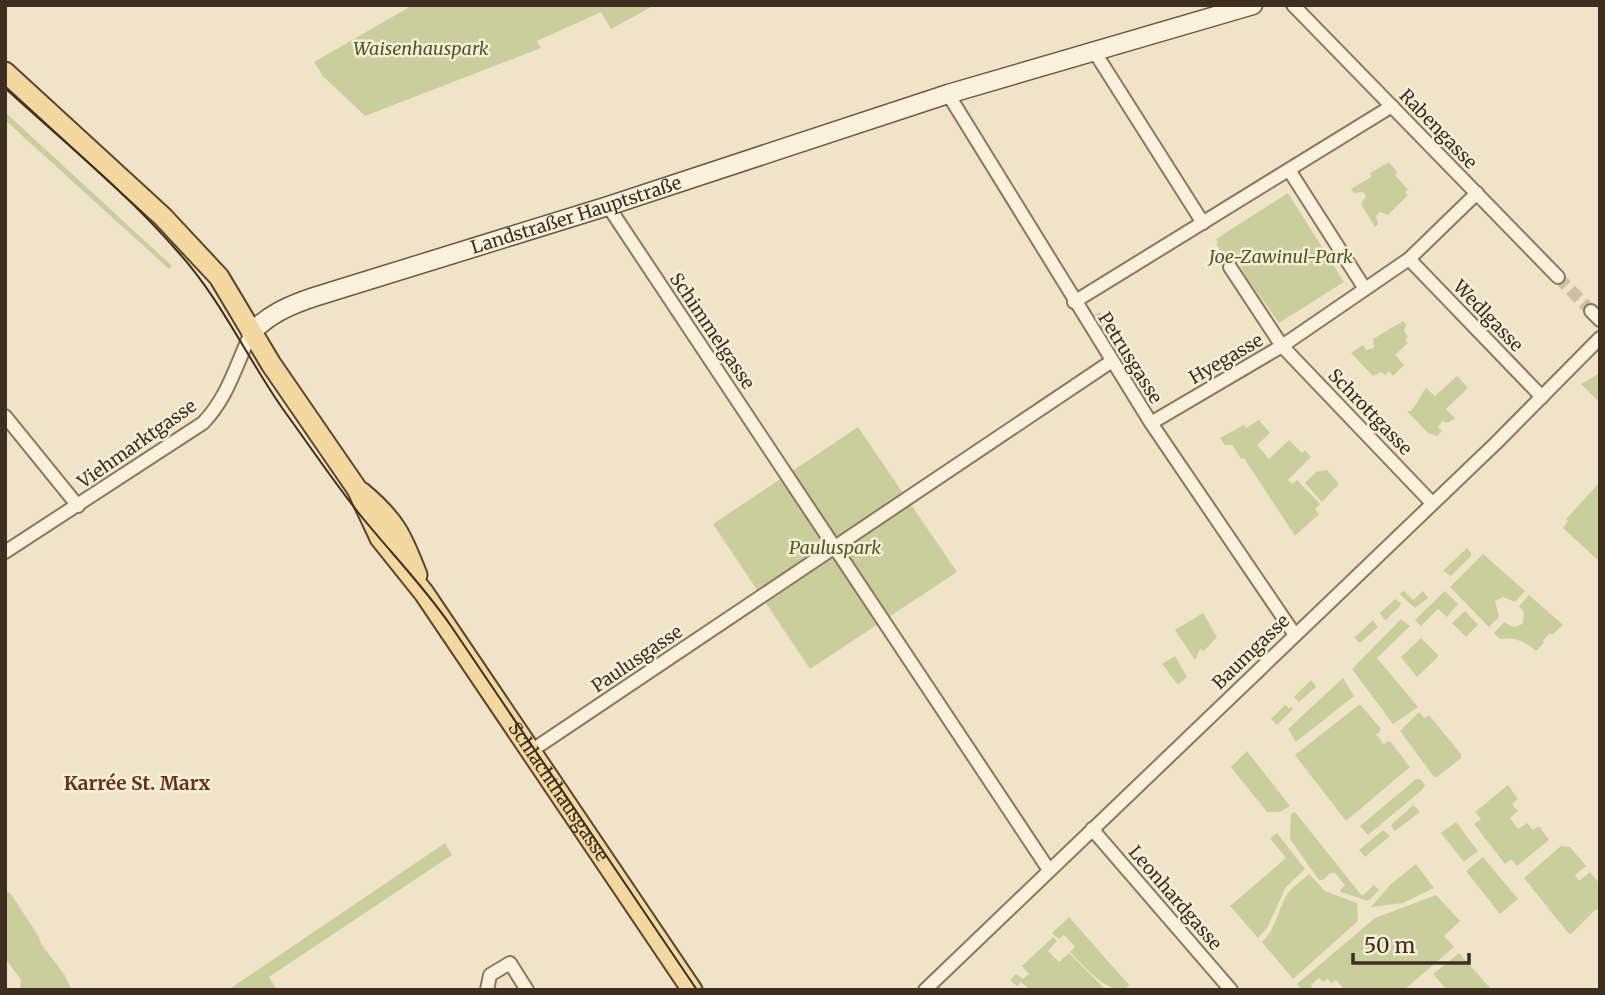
<svg xmlns="http://www.w3.org/2000/svg" width="1605" height="995" font-family="Merriweather,serif">
  <style>
    .green { fill: #c9cf9b }
    .lines { fill: none; stroke-linecap: round; stroke-linejoin: round }
    .street-tunnel { stroke: #ccc0a6; stroke-width: 12; stroke-dasharray: 12 6; stroke-linecap: butt }
    .street-casing { stroke: #8d765c; stroke-width: 16 }
    .secondary-casing { stroke: #6f573f; stroke-width: 21 }
    .primary-casing { stroke: #5b4430; stroke-width: 23 }
    .street { stroke: #faf1dc; stroke-width: 12 }
    .secondary { stroke: #faf1dc; stroke-width: 18 }
    .primary { stroke: #f3d9a0; stroke-width: 19 }
    .tram { stroke: #3d2e20; stroke-width: 2 }
    .labels { text-anchor: middle; stroke-width: 5; stroke-linejoin: round; paint-order: stroke }
    .park-label { font-size: 18px; font-style: italic; fill: #4d5a26; stroke: #f7eed8 }
    .street-label { font-size: 18px; fill: #3d2e20; stroke: #f7eed8 }
    .neighbourhood-label { font-size: 19px; font-weight: bold; fill: #6b2e1e; stroke: #f7eed8 }
  </style>
  <rect width="100%" height="100%" fill="#f0e4c8"/>
  <!-- green -->
  <g class="green">
    <path d="M413,5H655L611,29L601,12L537,41L541,48L365,116L323,76L314,62Z"/>
    <path d="M5,112L172,266L169,269L5,120Z"/>
    <path d="M1389,162L1397,172L1395,175L1409,191L1406,190L1405,194L1408,195L1388,215L1380,212L1376,216L1378,224L1375,227L1361,204L1366,196L1363,192L1354,193L1351,189L1371,177L1370,173Z"/>
    <path d="M1288,193L1344,282L1279,323L1247,278L1236,258L1228,263L1216,244L1218,243L1216,239Z"/>
    <path d="M1100,312L1122,346L1116,350L1095,315Z"/>
    <path d="M1403,321L1406,324L1404,331L1408,337L1405,340L1408,343L1395,355L1404,365L1393,376L1389,371L1385,375L1381,372L1373,376L1351,353L1363,345L1366,350L1374,348L1373,339Z"/>
    <path d="M1126,353L1155,399L1150,402L1120,356Z"/>
    <path d="M1600,373V403L1581,384Z"/>
    <path d="M1457,376L1468,388L1446,409L1455,418L1448,423L1442,421L1438,428L1442,431L1437,436L1428,433L1407,411H1411C1419,402 1419,396 1426,388L1435,396Z"/>
    <path d="M1259,420L1270,433L1257,445L1269,459L1289,440L1302,453L1305,450L1311,457L1288,480L1292,484L1297,480L1320,504L1315,509L1319,514L1295,536L1244,458L1241,459L1232,445H1225L1220,438L1244,425L1246,428Z"/>
    <path d="M858,427L957,572L810,669L713,524Z"/>
    <path d="M1327,470L1339,484L1322,502L1305,483L1316,472Z"/>
    <path d="M1600,482V562L1563,528L1568,521L1566,519Z"/>
    <path d="M1467,548L1471,553V556L1451,576L1443,571Z"/>
    <path d="M1483,554L1525,591L1515,602L1503,597L1495,601L1499,617L1489,627L1450,587Z"/>
    <path d="M1404,591L1413,600L1423,591L1428,598L1415,608L1400,594Z"/>
    <path d="M1445,591L1458,604L1447,617L1438,609L1421,626L1415,620Z"/>
    <path d="M1529,595L1563,625L1552,635L1550,633L1543,641L1544,643L1536,651C1525,641 1514,637 1500,639L1494,633L1504,622C1512,627 1515,629 1523,623L1524,612L1519,606Z"/>
    <path d="M1395,599L1401,603L1400,606L1386,620L1384,619L1380,613Z"/>
    <path d="M1465,611L1478,625L1466,637L1452,623Z"/>
    <path d="M1203,613L1217,637L1204,651L1200,649L1195,660L1175,630Z"/>
    <path d="M1401,619L1410,626L1377,658L1418,707L1393,724L1352,669Z"/>
    <path d="M1373,620L1378,627L1360,643L1354,638Z"/>
    <path d="M1421,638L1439,656L1417,677L1401,657Z"/>
    <path d="M1175,656L1187,677L1178,685L1162,664Z"/>
    <path d="M1343,678L1354,696L1296,742L1288,729Z"/>
    <path d="M1311,680L1316,687L1299,702L1294,697Z"/>
    <path d="M1360,704L1381,729L1379,733L1376,734L1384,745L1387,741L1391,742L1410,767L1346,821L1295,755Z"/>
    <path d="M1285,705L1289,708L1291,706L1293,709L1277,725L1271,719Z"/>
    <path d="M1419,712L1424,718L1429,715L1461,754V758L1437,777H1434L1400,731Z"/>
    <path d="M1247,751L1290,806L1280,812H1267L1231,767Z"/>
    <path d="M1416,779H1420L1425,785L1422,790L1368,835L1360,826Z"/>
    <path d="M1508,785L1518,799L1512,804L1518,811L1510,818L1518,829L1527,823L1533,830L1539,826L1549,840L1517,866L1511,859L1505,864L1474,824L1481,819L1475,812Z"/>
    <path d="M1413,805L1420,812L1395,831L1391,826L1392,824Z"/>
    <path d="M1295,812L1362,896L1374,885L1379,890L1368,901L1341,892L1340,890L1345,885L1335,873H1330L1323,880H1319L1290,839L1291,814Z"/>
    <path d="M1456,822L1478,851L1464,862L1441,833Z"/>
    <path d="M1383,830L1390,836L1365,857L1359,850Z"/>
    <path d="M1277,833L1305,869L1286,887L1267,928L1258,938L1230,906L1286,858L1270,838Z"/>
    <path d="M445,843L452,855L269,977L277,990H228Z"/>
    <path d="M1561,846L1570,847L1586,866L1575,875L1579,881L1590,872L1600,884V908L1594,911L1572,933L1569,934L1524,878Z"/>
    <path d="M1483,857L1518,899L1500,914L1466,871Z"/>
    <path d="M1416,864L1434,888L1403,903L1371,907L1390,885Z"/>
    <path d="M1309,874L1325,891L1357,903L1358,921L1293,979L1262,942C1277,928 1277,910 1288,893C1293,886 1303,880 1309,874Z"/>
    <path d="M5,890L11,894L39,937L41,944L64,974L72,990H20L21,980L5,958Z"/>
    <path d="M1436,895L1460,921L1444,936L1454,947L1404,990H1341L1343,988L1336,980L1331,983L1328,979L1323,982L1319,978L1311,985L1314,990H1302L1297,984L1375,918Z"/>
    <path d="M1069,917L1129,985L1124,990C1103,990 1084,966 1070,952L1075,947L1064,935L1059,939L1052,933Z"/>
    <path d="M1053,937L1057,941L1048,951L1059,962L1069,953L1106,990H1030L1021,982L1017,986L1010,980L1016,974L1023,979L1029,974L1022,966Z"/>
    <path d="M1459,953L1492,990H1447L1433,974Z"/>
  </g>
  <g class="lines">
    <!-- street-tunnel -->
    <path class="street-tunnel" d="M1558,277L1591,311"/>
    <!-- street casing -->
    <g class="street-casing">
      <g id="street">
        <path d="M1293,5L1558,277"/>
        <path d="M1094,51L1203,223"/>
        <path d="M948,94L1151,423L1295,635"/>
        <path d="M1289,170L1365,289"/>
        <path d="M608,206L1049,870"/>
        <path d="M1409,259L1542,397"/>
        <path d="M1230,267L1282,346L1432,503"/>
        <path d="M1074,302L1392,106"/>
        <path d="M1591,311L1600,320"/>
        <path d="M5,416L78,506"/>
        <path d="M1151,423L1282,346L1409,259L1477,193"/>
        <path d="M5,552L203,423C228,397 236,365 251,333"/>
        <path d="M531,751L1112,361"/>
        <path d="M1092,829L1231,990"/>
        <path d="M487,990L490,975L510,963L527,990"/>
        <path d="M925,990L1496,443L1600,338"/>
      </g>
    </g>
    <!-- secondary casing -->
    <g class="secondary-casing">
      <g id="secondary">
        <path id="s1" d="M251,333C269,314 290,305 314,297L608,206L948,94L1253,5"/>
      </g>
    </g>
    <!-- primary casing -->
    <g class="primary-casing">
      <g id="primary">
        <path id="s2" d="M5,72L163,217L219,277L271,364L357,489L380,538L424,593L692,990"/>
        <path d="M361,492C395,520 402,536 417,575"/>
      </g>
    </g>
    <!-- street -->
    <use href="#street" class="street"/>
    <!-- secondary -->
    <use href="#secondary" class="secondary"/>
    <!-- primary -->
    <use href="#primary" class="primary"/>
    <!-- tram -->
    <path class="tram" d="M5,88C64,142 127,193 179,253C222,301 248,360 285,412C309,445 332,479 357,511C388,550 423,585 451,626L697,990"/>
  </g>
  <g class="labels">
    <!-- park labels -->
    <g class="park-label">
      <text x="421" y="55">Waisenhauspark</text>
      <text x="1281" y="263">Joe-Zawinul-Park</text>
      <text x="835" y="554">Pauluspark</text>
    </g>
    <!-- street labels -->
    <g class="street-label">
      <text transform="translate(1438 129) rotate(46)" y="6">Rabengasse</text>
      <text dy="6" stroke="none"><textPath href="#s1" startOffset="348">Landstraßer Hauptstraße</textPath></text>
      <text transform="translate(1488 316) rotate(46)" y="6">Wedlgasse</text>
      <text transform="translate(712 331) rotate(56)" y="6">Schimmelgasse</text>
      <text transform="translate(1130 358) rotate(58)" y="6">Petrusgasse</text>
      <text transform="translate(1226 359) rotate(-30)" y="6">Hyegasse</text>
      <text transform="translate(1370 412) rotate(46)" y="6">Schrottgasse</text>
      <text transform="translate(137 444) rotate(-35)" y="6">Viehmarktgasse</text>
      <text transform="translate(1251 652) rotate(-44)" y="6">Baumgasse</text>
      <text transform="translate(637 659) rotate(-34)" y="6">Paulusgasse</text>
      <text dy="6" stroke="none"><textPath href="#s2" startOffset="914">Schlachthausgasse</textPath></text>
      <text transform="translate(1175 898) rotate(49)" y="6">Leonhardgasse</text>
    </g>
    <!-- neighbourhood labels -->
    <g class="neighbourhood-label">
      <text x="137" y="790">Karrée St. Marx</text>
    </g>
  </g>
  <!-- border -->
  <rect width="1605" height="995" fill="none" stroke="#3d2e20" stroke-width="14"/>
  <!-- scale -->
  <path d="M1353 953v10h116v-10" fill="none" stroke="#3d2e20" stroke-width="3.5"/>
  <text x="1364" y="953" font-size="21" fill="#3d2e20" stroke="#f7eed8" stroke-width="5" paint-order="stroke">50 m</text>
</svg>
